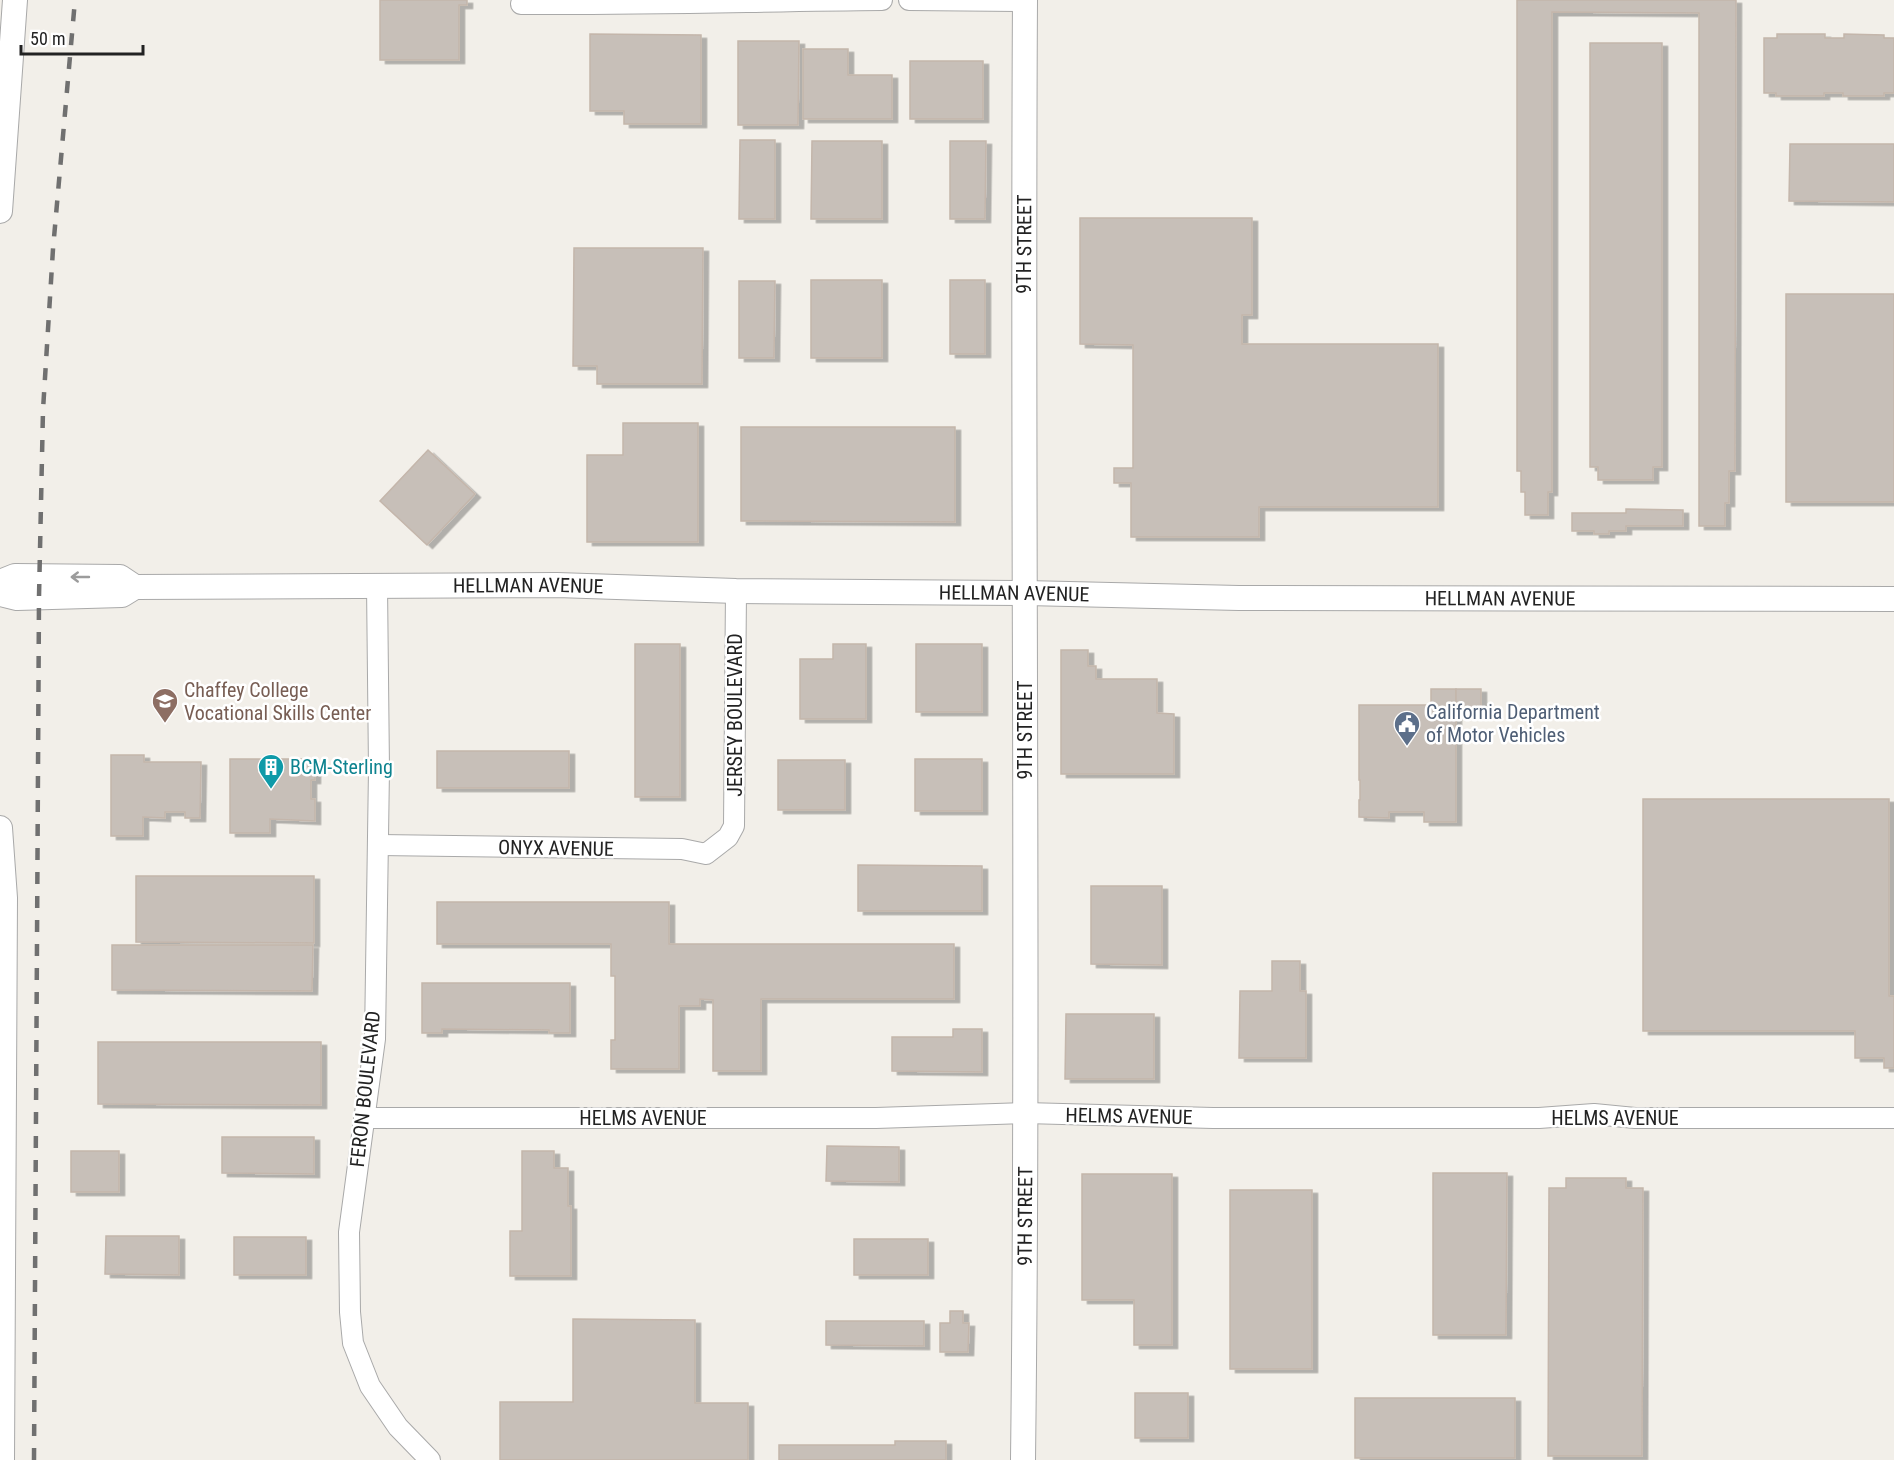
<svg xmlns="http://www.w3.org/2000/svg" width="1894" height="1460" font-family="'Roboto Condensed',sans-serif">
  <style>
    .building { fill: #c7bfb8; stroke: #c4b6ab; stroke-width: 1.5; filter: url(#shadow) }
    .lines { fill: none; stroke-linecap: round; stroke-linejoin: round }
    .minor-casing { stroke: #a9a9a9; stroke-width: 22 }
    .tertiary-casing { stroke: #a9a9a9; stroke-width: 26 }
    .minor { stroke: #fff; stroke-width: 20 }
    .tertiary { stroke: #fff; stroke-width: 24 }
    .rail { stroke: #707070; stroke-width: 4.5; stroke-dasharray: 12 12; stroke-linecap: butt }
    .oneway { stroke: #9c9c9c }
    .labels { text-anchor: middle; stroke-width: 5; stroke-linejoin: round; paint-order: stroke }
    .street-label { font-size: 20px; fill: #222; stroke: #fff }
    .education-label { font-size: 20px; fill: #785e54; stroke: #fff; text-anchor: start }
    .service-label { font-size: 20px; fill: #4e5e75; stroke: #fff; text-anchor: start }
    .culture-label { font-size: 20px; fill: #0d838f; stroke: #fff; text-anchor: start }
  </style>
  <defs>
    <filter id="shadow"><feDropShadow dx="5.5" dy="3.5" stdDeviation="0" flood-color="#0004"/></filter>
  </defs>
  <rect width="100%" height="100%" fill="#f2efe9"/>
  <!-- building -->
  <g class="building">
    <path d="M380,0H467V5H459V60H380Z"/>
    <path d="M1517,0H1736L1735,471H1729V503H1725V526H1699V13L1552,12V492H1548V515H1525V492H1521V471H1517Z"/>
    <path d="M590,34L701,35V124H624V111H590Z"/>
    <path d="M1777,34H1825V38H1844V34L1884,35V38H1894V93H1884V96H1843V93H1824V96H1776V93H1764V38H1777Z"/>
    <path d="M738,41H799L798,125H738Z"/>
    <path d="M1590,43H1662V467H1653V480H1598V467H1590Z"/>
    <path d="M803,49H848V75H892V119H803Z"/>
    <rect x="910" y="61" width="73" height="58"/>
    <path d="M740,140H775V219H739Z"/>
    <path d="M812,141H882V219H811Z"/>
    <path d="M950,141H986L985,219H950Z"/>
    <path d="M1790,144H1894V202L1789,201Z"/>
    <path d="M1080,218H1252V315H1242V344H1438V507H1259V537H1131V483H1114V468H1133V345L1080,344Z"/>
    <path d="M574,248H703L702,384H597V366H573Z"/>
    <rect x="811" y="280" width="71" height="78"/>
    <rect x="950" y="280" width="35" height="74"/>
    <path d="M739,281H775L774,358H739Z"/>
    <rect x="1786" y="294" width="108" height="208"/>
    <path d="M623,423H698V542H587V455H623Z"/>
    <path d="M741,427H955V522L741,521Z"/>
    <path d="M428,450L475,494L427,545L380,501Z"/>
    <path d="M1626,509L1683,510V526H1626V531H1609V534H1594V531H1572V513H1626Z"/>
    <rect x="635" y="644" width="45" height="153"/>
    <path d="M833,644H866V719H800V659H833Z"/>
    <rect x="916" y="644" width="66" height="68"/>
    <path d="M1061,650H1088V666H1096V679H1157V713L1174,714V774H1061Z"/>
    <path d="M1431,689H1456V822H1424V812H1389V818L1359,817V800H1360V780H1359V705H1431Z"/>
    <rect x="1456" y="689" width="25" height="25"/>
    <rect x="437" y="751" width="132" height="37"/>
    <path d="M111,755H144V762H201L200,818H185V812H165V818L143,817V836H111Z"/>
    <path d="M230,759H315V780H311V799H315V821L270,819V833H230Z"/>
    <rect x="915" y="759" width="67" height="52"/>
    <rect x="778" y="760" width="67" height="50"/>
    <path d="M1643,799H1889V996H1894V1068H1884V1058H1855V1031H1643Z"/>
    <path d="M858,865L982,866V911H858Z"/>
    <path d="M136,876H314V943L136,942Z"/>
    <path d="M1091,886H1162V965L1091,964Z"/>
    <path d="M437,902H669V944H954V999H761V1071H713V1000L700,999V1006H679V1069H611V1040H615V976H611V944H437Z"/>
    <path d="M112,945H313L312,991L112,990Z"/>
    <path d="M1272,961H1300V991H1306V1058H1239L1240,991H1272Z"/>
    <path d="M422,983H570V1033H549V1030L442,1029V1033H422Z"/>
    <path d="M1066,1014H1154V1079H1065Z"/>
    <path d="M953,1029H982V1072L892,1071V1037H953Z"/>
    <path d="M98,1042H321V1105L98,1104Z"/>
    <path d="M222,1137H314V1174L222,1173Z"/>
    <path d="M827,1146L899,1147V1182L826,1181Z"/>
    <rect x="71" y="1151" width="48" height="41"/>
    <path d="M522,1151H554V1168H568V1206H571V1276H510V1231H522Z"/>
    <path d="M1433,1173H1507L1506,1335H1433Z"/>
    <path d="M1082,1174H1172V1345H1134V1300H1082Z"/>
    <path d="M1566,1178H1626V1188H1643L1642,1456H1548L1549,1188H1566Z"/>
    <rect x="1230" y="1190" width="82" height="179"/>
    <path d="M106,1236H179V1275L105,1274Z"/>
    <rect x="234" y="1237" width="72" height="38"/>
    <rect x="854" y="1239" width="74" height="36"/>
    <path d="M950,1311H963V1323H969L968,1352H940V1323H950Z"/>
    <path d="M573,1319L695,1320V1403H748V1460H500V1402H573Z"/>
    <path d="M826,1321H924V1346L826,1345Z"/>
    <rect x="1135" y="1393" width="53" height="45"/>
    <rect x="1355" y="1398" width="160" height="60"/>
    <path d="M895,1441H946V1460H779V1445H895Z"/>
  </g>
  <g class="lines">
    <!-- minor casing -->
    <g class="minor-casing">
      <g id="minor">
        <path d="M909,0L1025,1"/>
        <path d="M521,4C641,5 762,1 882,0"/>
        <path d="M377,585L379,769L375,1039L349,1232L350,1312L353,1343L370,1386L398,1427L430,1460"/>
        <path d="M379,845L682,849L706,854L728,837L734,826L736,591"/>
        <path d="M364,1118H876L1025,1113L1213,1118H1539L1594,1114L1635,1118H1894"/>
      </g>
    </g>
    <!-- tertiary casing -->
    <g class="tertiary-casing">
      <g id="tertiary">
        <path d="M0,211L15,0"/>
        <path d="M0,582L15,576L120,577L135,587"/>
        <path id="s1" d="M0,594L17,598L122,595L135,587L557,585L736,591L1026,593L1239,598L1894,599"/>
        <path d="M0,828L5,898L2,1460"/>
        <path id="s2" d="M1023,1460C1029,973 1022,487 1025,0"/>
      </g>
    </g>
    <!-- minor -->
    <use href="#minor" class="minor"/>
    <!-- tertiary -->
    <use href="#tertiary" class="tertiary"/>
    <!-- rail -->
    <path class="rail" d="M34,1460L39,597L43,410L53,249L75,0"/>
  </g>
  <!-- one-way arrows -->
  <defs><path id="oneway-shaft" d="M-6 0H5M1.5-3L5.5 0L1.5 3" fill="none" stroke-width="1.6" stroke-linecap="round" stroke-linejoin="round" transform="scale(1.5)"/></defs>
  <use class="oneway" href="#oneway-shaft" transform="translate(80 577) rotate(-180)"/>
  <!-- icons -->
  <defs>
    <g id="school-pin" transform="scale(1.35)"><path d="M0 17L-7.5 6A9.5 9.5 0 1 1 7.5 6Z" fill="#8d6e63" stroke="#fff"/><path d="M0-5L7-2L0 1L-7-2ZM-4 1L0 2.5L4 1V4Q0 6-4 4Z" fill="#fff"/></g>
    <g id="civic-pin" transform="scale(1.35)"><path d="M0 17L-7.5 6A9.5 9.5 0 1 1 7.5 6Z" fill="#5c6f8a" stroke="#fff"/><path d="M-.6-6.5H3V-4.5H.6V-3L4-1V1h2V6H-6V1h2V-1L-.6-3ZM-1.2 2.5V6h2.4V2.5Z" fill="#fff"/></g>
    <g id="building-pin" transform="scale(1.35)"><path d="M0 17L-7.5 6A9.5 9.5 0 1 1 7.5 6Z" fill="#0f9aa8" stroke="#fff"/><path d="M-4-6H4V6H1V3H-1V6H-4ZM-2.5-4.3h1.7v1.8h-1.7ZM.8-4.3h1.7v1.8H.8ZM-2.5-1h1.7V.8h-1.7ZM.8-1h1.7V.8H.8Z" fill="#fff"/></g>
  </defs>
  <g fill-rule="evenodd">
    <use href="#school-pin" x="165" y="701"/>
    <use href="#civic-pin" x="1407" y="724"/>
    <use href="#building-pin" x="271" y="767"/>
  </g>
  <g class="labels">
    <!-- street labels -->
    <g class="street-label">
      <text dy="7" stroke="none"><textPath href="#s2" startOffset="1216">9TH STREET</textPath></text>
      <text dy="7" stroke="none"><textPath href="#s1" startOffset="531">HELLMAN AVENUE</textPath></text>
      <text dy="7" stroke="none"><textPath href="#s1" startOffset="1017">HELLMAN AVENUE</textPath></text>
      <text dy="7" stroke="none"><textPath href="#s1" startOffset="1503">HELLMAN AVENUE</textPath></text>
      <text transform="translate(735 715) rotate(-90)" y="7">JERSEY BOULEVARD</text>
      <text transform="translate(1025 730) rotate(-90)" y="7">9TH STREET</text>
      <text transform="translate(556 848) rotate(1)" y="7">ONYX AVENUE</text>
      <text transform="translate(365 1089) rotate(-84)" y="7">FERON BOULEVARD</text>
      <text transform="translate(1129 1116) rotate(1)" y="7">HELMS AVENUE</text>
      <text x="643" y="1125">HELMS AVENUE</text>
      <text x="1615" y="1125">HELMS AVENUE</text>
      <text dy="7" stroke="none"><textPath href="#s2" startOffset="244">9TH STREET</textPath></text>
    </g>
    <!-- education labels -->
    <g class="education-label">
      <text x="184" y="697">Chaffey College<tspan x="184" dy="23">Vocational Skills Center</tspan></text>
    </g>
    <!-- service labels -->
    <g class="service-label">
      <text x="1426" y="719">California Department<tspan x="1426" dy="23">of Motor Vehicles</tspan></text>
    </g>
    <!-- culture labels -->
    <g class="culture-label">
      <text x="290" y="774">BCM-Sterling</text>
    </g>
  </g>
  <!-- scale -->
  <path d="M21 45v9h122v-9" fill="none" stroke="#222222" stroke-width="3"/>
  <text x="30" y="45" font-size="18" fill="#222222" stroke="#ffffff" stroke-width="4.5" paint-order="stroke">50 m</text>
</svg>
